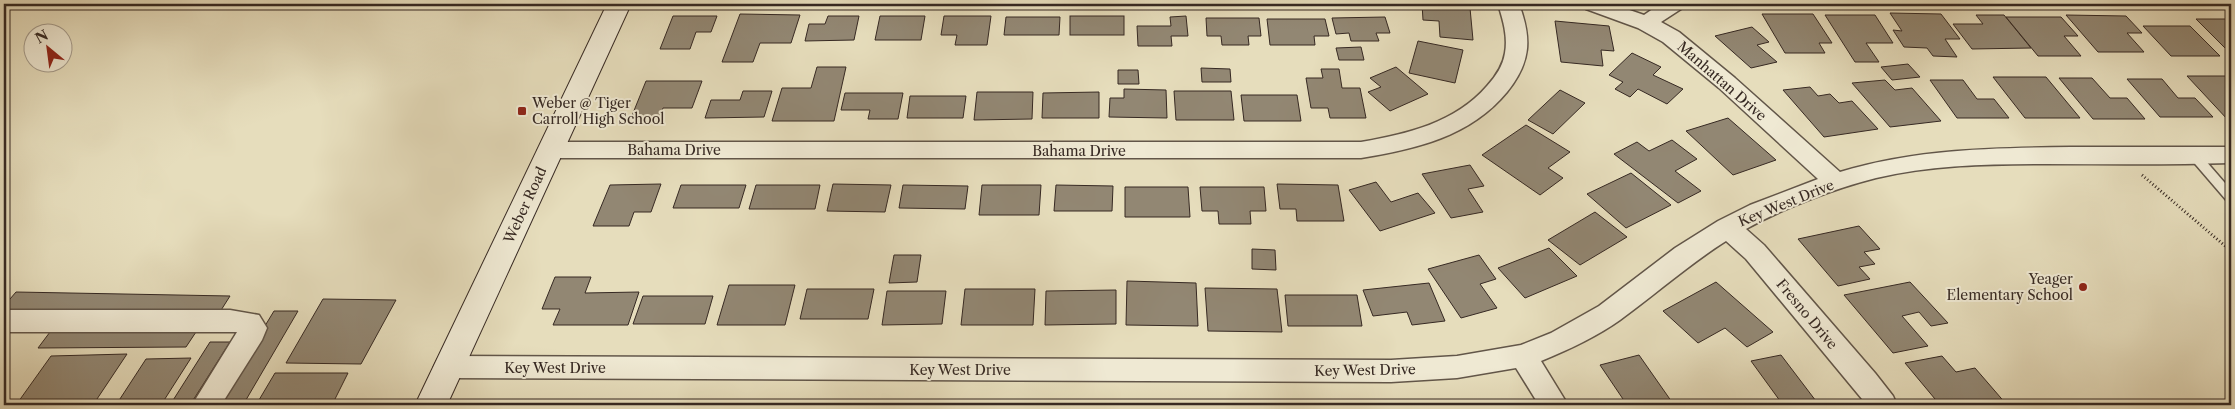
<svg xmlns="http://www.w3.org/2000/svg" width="2235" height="409" font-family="'Libre Caslon Text',serif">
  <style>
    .building { fill: #928773; stroke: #362923 }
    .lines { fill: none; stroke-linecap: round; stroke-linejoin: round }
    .lane-casing { stroke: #625649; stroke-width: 3 }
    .street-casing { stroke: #625649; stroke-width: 3 }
    .secondary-casing { stroke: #362923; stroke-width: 2 }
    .path { stroke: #362923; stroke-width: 3; stroke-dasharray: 1 2.5; stroke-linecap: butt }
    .lane { fill: #efe9d3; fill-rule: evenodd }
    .street { fill: #efe9d3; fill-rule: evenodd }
    .secondary { fill: #efe9d3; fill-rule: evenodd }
    .poi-dot { fill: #8f2418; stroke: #efe9d3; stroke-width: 2 }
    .labels { text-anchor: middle; stroke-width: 4; stroke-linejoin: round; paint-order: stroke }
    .street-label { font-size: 14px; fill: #362923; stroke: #efe9d3 }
    .poi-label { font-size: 14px; fill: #362923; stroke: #efe9d3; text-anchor: start }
  </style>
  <rect width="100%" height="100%" fill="#e6ddbc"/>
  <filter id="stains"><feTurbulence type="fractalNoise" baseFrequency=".004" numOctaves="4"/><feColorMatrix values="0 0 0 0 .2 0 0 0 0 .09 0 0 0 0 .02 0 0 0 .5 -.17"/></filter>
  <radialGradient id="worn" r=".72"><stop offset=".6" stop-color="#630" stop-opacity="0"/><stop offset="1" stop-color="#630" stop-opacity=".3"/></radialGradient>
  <!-- building -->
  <g class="building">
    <path d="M1422,4L1470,8L1473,40L1440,37L1439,21L1423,20Z"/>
    <path d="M1890,13L1941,14L1960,39H1945L1957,57L1933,56L1927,48L1904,47L1893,30L1902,31Z"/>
    <path d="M740,14L800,15L791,43H760L753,62H722Z"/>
    <path d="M1762,14H1813L1832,43H1819L1825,53H1785Z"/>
    <path d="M1825,15H1875L1893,43H1866L1879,62H1855Z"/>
    <path d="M1976,15H2004L2031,48L1972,49L1953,24H1983Z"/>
    <path d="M2066,15L2126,16L2142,33H2127L2144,52H2098Z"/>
    <path d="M673,16H717L711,32H696L690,49H660Z"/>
    <path d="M828,16H859L854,40L805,41L809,24H825Z"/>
    <path d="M880,16H925L921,40H875Z"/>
    <path d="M944,16H991L987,45H955L957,35H941Z"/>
    <rect x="1070" y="16" width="54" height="19"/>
    <path d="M1186,16L1188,36H1171L1172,46H1138L1137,26H1171L1170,17Z"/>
    <path d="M1006,17H1060L1059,35H1004Z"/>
    <path d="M1385,17L1390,33H1376L1379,41H1351L1349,33L1336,34L1332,18Z"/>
    <path d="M2006,17H2061L2078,36H2064L2081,56H2038Z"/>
    <path d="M1206,18H1259L1261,36H1248L1249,45H1222L1221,36H1207Z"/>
    <path d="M1267,19H1325L1329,36H1314L1315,45H1270Z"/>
    <path d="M2196,19H2231V53H2230Z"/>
    <path d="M1555,21L1609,26L1614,51L1601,50L1603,66L1561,62Z"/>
    <path d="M2143,26H2190L2220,56H2171Z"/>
    <path d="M1752,27L1769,42L1757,45L1777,62L1751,68L1715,36Z"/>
    <path d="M1418,41L1463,50L1455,83L1409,73Z"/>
    <path d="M1361,47L1364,60H1339L1336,48Z"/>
    <path d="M1632,53L1661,67L1653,75L1683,89L1667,104L1638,89L1630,97L1615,89L1623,82L1609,75Z"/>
    <path d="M1908,64L1920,77L1892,80L1881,67Z"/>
    <path d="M817,67H846L834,121H772L782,88H811Z"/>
    <path d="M1396,67L1428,94L1390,111L1368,92L1381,87L1370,78Z"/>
    <path d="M1201,68L1230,69L1231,82H1202Z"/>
    <path d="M1321,69H1339L1342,88H1360L1366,118H1330L1328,108H1311L1306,78H1323Z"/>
    <path d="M1118,70H1138L1139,84H1118Z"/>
    <path d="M2187,76H2231V120H2228Z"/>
    <path d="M1993,77H2046L2080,118H2025Z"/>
    <path d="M2059,78H2092L2110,98H2127L2145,119H2093Z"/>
    <path d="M2127,79H2162L2178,98H2195L2213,117H2160Z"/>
    <path d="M1885,80L1895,90L1912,88L1941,121L1890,127L1852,83Z"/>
    <path d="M1930,80H1963L1977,99H1994L2009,118H1957Z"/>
    <path d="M646,81H702L692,108H663L659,118H631Z"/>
    <path d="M1810,87L1818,96L1830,94L1839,103L1852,101L1878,129L1824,137L1783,90Z"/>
    <path d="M1124,89L1166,90L1167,118L1109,117L1110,98H1124Z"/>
    <path d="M1560,90L1585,103L1553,134L1528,120Z"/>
    <path d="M743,91H772L764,117L705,118L711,100H740Z"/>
    <path d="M1174,91H1231L1234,120H1176Z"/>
    <path d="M977,92H1033L1032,119L974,120Z"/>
    <path d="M1099,92V118H1042L1043,93Z"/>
    <path d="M845,93H903L898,119H868L870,110H841Z"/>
    <path d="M1241,95H1297L1301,121H1244Z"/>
    <path d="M910,96H966L963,118H907Z"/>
    <path d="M1728,118L1776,160L1733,175L1686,131Z"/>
    <path d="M1526,125L1570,152L1548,168L1563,178L1540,195L1482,155Z"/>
    <path d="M1672,140L1697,159L1675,171L1701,191L1678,203L1614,154L1637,142L1649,151Z"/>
    <path d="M1470,165L1484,186L1468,189L1483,212L1451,218L1422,174Z"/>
    <path d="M1631,173L1671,205L1626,228L1587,194Z"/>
    <path d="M1376,182L1391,202L1418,193L1435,213L1380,231L1349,190Z"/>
    <path d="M661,184L651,212H634L629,226H593L610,185Z"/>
    <path d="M833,184L891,185L885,212L827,211Z"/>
    <path d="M1277,184L1338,185L1344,221H1297L1296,209H1280Z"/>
    <path d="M681,185H746L739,208H673Z"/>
    <path d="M756,185H820L815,209H749Z"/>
    <path d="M903,185L968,186L965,209L899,208Z"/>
    <path d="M982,185H1041L1039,215H979Z"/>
    <path d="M1056,185L1113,186L1112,211H1054Z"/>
    <path d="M1125,187H1188L1190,217H1125Z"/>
    <path d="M1200,187H1264L1266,211H1250L1251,224H1219L1218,211H1202Z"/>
    <path d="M1595,212L1627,237L1580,265L1548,240Z"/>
    <path d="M1859,226L1880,249L1864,252L1875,264L1859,267L1870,279L1838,286L1798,239Z"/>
    <path d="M1549,248L1577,276L1525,298L1498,268Z"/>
    <path d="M1252,249L1275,250L1276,270L1252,269Z"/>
    <path d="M894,255H921L917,282L889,283Z"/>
    <path d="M1479,255L1496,279L1480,284L1497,308L1461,318L1428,269Z"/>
    <path d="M555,277H591L585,293L639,292L628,325H553L560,309H542Z"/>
    <path d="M1127,281L1196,283L1198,326L1126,325Z"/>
    <path d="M1716,282L1773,332L1747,347L1725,328L1698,343L1663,311Z"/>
    <path d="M1910,282L1948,323L1931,326L1919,312L1902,316L1928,346L1893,353L1844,295Z"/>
    <path d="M1429,283L1445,321L1412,325L1407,312L1373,316L1363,290Z"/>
    <path d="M729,285H795L785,325H717Z"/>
    <path d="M1205,288L1277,289L1282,332L1208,331Z"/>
    <path d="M807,289H874L868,319H800Z"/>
    <path d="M965,289H1035L1033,325H961Z"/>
    <path d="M1116,290V324L1045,325L1046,291Z"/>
    <path d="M887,291H946L942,324L882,325Z"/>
    <path d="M16,292L230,296L218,315L4,311V306Z"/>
    <path d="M1285,295H1357L1362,326H1288Z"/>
    <path d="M643,296H713L705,324H633Z"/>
    <path d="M323,299L396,300L361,364L286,363Z"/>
    <path d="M274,311H298L243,405H217Z"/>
    <path d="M50,332H196L186,347L38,348Z"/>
    <path d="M210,342H230L190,405H170Z"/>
    <path d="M127,354L93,405H16L51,356Z"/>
    <path d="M1639,355L1674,405H1627L1600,365Z"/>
    <path d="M1781,355L1819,405H1783L1751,361Z"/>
    <path d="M1942,356L1956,372L1975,368L2007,405H1940L1905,363Z"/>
    <path d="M191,358L161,405H116L146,359Z"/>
    <path d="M275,373H348L332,405H256Z"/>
  </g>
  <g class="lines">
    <!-- lane casing -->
    <g class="lane-casing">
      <path id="lane" d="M2194,151L2198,152L2231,190V202L2227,201L2190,158L2188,155L2190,152Z"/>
    </g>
    <!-- street casing -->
    <g class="street-casing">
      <g id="street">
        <path d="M1498,4H1519C1532,39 1531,62 1507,92C1470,137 1415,149 1361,158H550L542,156L538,150L542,144L550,142H1361C1407,134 1455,123 1487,86C1496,76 1503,66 1505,53C1508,36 1503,20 1498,4Z"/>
        <path d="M1582,4H1612L1644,15L1660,4H1684L1681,9L1661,22L1679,32L1735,78L1840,172C1916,149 1992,148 2071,147C2124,147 2178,147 2231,147V163C2169,165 2107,164 2046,164C1989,164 1931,165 1876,178C1833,189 1784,208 1746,229L1764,245L1875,373L1893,396L1897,405H1867L1746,259L1726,241C1688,265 1656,294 1620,320C1596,337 1568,350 1541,361L1568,405H1539L1516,368L1457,378L1391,382L448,378L438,375L434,367L438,359L448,356L1391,360L1457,356L1521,345L1551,333L1599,306L1675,248L1718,221L1750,205L1818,179L1719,88L1663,42L1638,28L1586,9Z"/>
        <path d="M4,310H230L259,315L267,328L262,340L221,405H192L237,332H4Z"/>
      </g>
    </g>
    <!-- secondary casing -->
    <g class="secondary-casing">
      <path id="secondary" d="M607,4H631L447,405H415Z"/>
    </g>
    <!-- path -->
    <path class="path" d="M2142,175L2231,251"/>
    <!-- lane -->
    <use href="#lane" class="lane"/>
    <!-- street -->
    <use href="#street" class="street"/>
    <!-- secondary -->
    <use href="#secondary" class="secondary"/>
  </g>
  <!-- markers -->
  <g class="poi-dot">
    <rect x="517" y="106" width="10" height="10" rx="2.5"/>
    <circle cx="2083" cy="287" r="5"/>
  </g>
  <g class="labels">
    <!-- street labels -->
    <g class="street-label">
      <text transform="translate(1722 81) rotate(41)" y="5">Manhattan Drive</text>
      <text x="674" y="155">Bahama Drive</text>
      <text x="1079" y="156">Bahama Drive</text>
      <text transform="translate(1786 203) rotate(-22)" y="5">Key West Drive</text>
      <text transform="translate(525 205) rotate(-65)" y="5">Weber Road</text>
      <text transform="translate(1807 314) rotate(50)" y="5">Fresno Drive</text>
      <text x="555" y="373">Key West Drive</text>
      <text x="960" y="375">Key West Drive</text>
      <text transform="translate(1365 370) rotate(-1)" y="5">Key West Drive</text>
    </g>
    <!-- poi labels -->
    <g class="poi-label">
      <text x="532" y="108">Weber @ Tiger<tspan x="532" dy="16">Carroll High School</tspan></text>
      <text x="2073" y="284" text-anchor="end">Yeager<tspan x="2073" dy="16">Elementary School</tspan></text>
    </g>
  </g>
  <!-- margin -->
  <rect width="2235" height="409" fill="none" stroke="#e6ddbc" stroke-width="20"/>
  <rect x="5" y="5" width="2225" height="399" fill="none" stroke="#362923" stroke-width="2.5"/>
  <rect x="10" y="10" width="2215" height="389" fill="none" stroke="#362923"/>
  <!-- north arrow -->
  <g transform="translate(48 48) rotate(331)"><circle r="24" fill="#efe9d3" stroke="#a59c8d"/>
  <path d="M0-4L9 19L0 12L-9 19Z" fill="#8f2418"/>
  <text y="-8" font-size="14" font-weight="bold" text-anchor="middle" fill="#362923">N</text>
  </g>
  <rect width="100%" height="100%" filter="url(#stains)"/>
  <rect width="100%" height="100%" fill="url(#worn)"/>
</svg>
